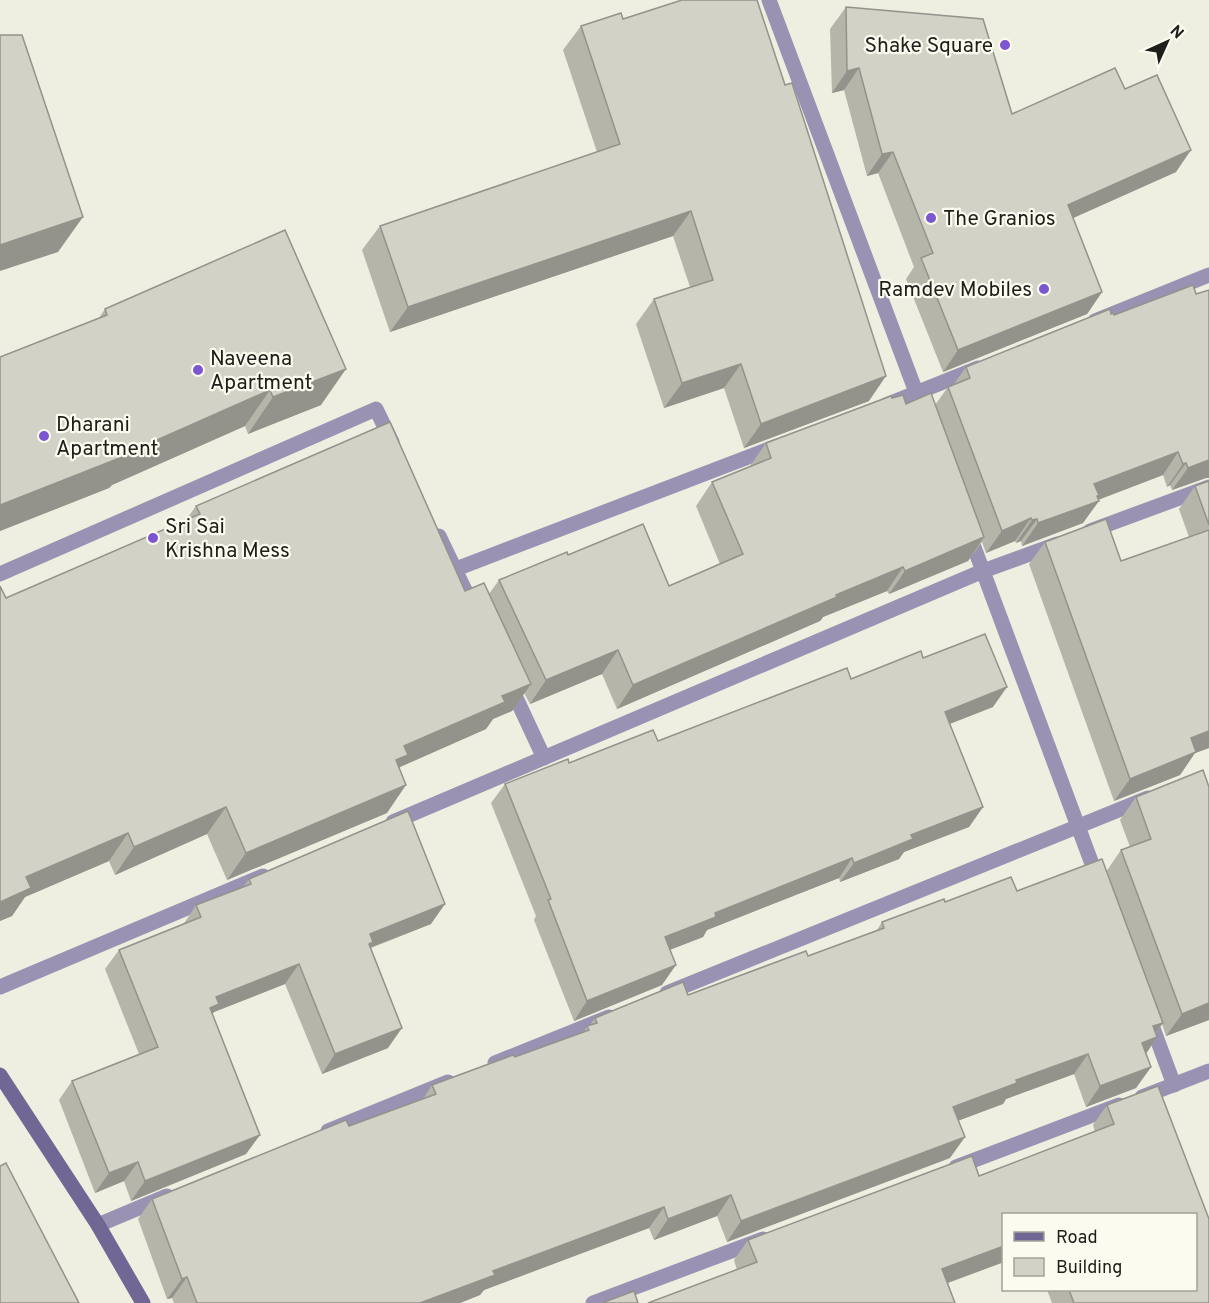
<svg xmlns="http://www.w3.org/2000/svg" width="1209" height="1303" font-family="Overpass,sans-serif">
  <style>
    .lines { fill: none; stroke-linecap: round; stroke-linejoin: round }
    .street { stroke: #9992b3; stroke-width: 15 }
    .secondary { stroke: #716795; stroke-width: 15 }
    .wall { fill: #b5b5aa }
    .shaded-wall { fill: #93938b }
    .building { fill: #d2d2c6; stroke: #93938b; stroke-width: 1.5 }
    .poi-dot { fill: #7b56cf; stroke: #fbfbef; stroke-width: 2 }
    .labels { text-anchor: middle; stroke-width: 4.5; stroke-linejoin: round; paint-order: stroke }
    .poi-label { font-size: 21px; fill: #1e1e1a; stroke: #fbfbef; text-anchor: start }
  </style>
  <rect width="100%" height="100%" fill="#eeeee1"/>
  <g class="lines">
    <!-- street -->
    <g class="street">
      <path d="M769,0L925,416"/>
      <path d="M1095,321L1209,275"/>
      <path d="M886,405L978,368"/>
      <path d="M968,531L1098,880"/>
      <path d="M1090,531L1209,487"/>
      <path d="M439,536L474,609"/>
      <path d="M456,569L777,446"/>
      <path d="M0,574L376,409L392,442"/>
      <path d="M510,685L544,758"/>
      <path d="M393,822L983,571L1057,544"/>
      <path d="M0,987L263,876"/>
      <path d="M667,993L1148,798"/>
      <path d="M1150,1020L1174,1085"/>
      <path d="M495,1063L609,1017"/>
      <path d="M1142,1097L1209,1071"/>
      <path d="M328,1131L448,1082"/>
      <path d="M956,1167L1119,1105"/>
      <path d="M98,1225L167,1196"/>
      <path d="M593,1303L763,1239"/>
    </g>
    <!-- secondary -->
    <path class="secondary" d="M0,1075L98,1225L143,1303"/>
  </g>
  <!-- wall -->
  <g class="wall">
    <path d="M846,7L1012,114L1125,89L1176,172L1073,218L1102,292L1087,314L943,372L906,279L914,267L878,173L867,176L844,90L832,93L830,29Z"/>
    <path d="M623,19L869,401L744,448L724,388L664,408L636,324L654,299L690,287L673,236L390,332L362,250L380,226L597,152L563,50L581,26Z"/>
    <path d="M105,309L321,405L248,434L245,426L112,485L109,488L0,531V357L99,318Z"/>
    <path d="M1111,314L1206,478L1172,490L1170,485L1167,487L1163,475L1098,500L1083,523L1022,546L1021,541L1016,543L1015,541L986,553L982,542L968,561L889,594L887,591L823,617L820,621L617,709L602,674L530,704L524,693L512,711L493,719L486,729L400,767L387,813L227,880L207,834L115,875L109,861L25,897L12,916L0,921V586L6,598L186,520L196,506L465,591L489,594L499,580L568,555L669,586L720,564L696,506L712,482L750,466L766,443L892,398L906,404L935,405L948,387L954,384L966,367Z"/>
    <path d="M1209,481V748L1195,753L1180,775L1114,801L1029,564L1045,542L1121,561L1189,537L1179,509L1195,486Z"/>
    <path d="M923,658L993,707L950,724L983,807L969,827L904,852L899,859L840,882L839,878L707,930L703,937L670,950L662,985L574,1021L534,920L536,916L491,803L505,784L569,763L658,741L851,679Z"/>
    <path d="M1209,787V1020L1166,1036L1162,1024L1156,1033L1157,1037L1146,1054L1151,1067L1136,1088L1086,1107L1074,1074L1006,1099L1003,1104L958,1120L950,1158L727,1242L717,1216L654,1240L649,1228L484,1290L480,1295L460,1303H174L172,1298L167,1299L138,1219L152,1199L423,1099L432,1085L515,1057L584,1032L587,1026L590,1025L595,1018L688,995L808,956L877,930L882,922L945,902L1017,891L1106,872L1121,850L1130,847L1120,820L1136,797Z"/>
    <path d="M249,879L431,924L371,948L388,1048L322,1074L285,984L214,1012L212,1014L246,1154L131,1201L124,1181L95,1193L59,1100L72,1081L139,1054L105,969L119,950L183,925L196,905L243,887Z"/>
    <path d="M1158,1086L1209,1219V1303H1052L1047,1290H1196V1215H1004V1262L948,1283L955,1303H648L737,1270L734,1260L748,1240L972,1156L979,1176L1095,1132L1093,1125L1107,1105Z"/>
  </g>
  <!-- shaded-wall -->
  <g class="shaded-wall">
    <path d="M859,68L844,90L832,93L847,71Z"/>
    <path d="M1191,150L1176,172L1053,227L1068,205Z"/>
    <path d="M893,152L878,173L867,176L882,154Z"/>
    <path d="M691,211L673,236L390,332L408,307Z"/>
    <path d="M83,217L58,252L0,271V245Z"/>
    <path d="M1102,292L1087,314L943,372L958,350Z"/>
    <path d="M741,364L724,388L664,408L682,383Z"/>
    <path d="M346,369L321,405L248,434L273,397Z"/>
    <path d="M886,376L869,401L744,448L761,424Z"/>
    <path d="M270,390L245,426L112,485L109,488L0,531V505L134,450Z"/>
    <path d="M1178,452L1163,475L1095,501H1099L1083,523L1022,546L1038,523L1094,484Z"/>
    <path d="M1209,460V478H1206L1172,490L1188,468Z"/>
    <path d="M1186,463L1170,485L1167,487L1183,464Z"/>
    <path d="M1031,518L1015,541L986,553L1002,531Z"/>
    <path d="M1037,519L1021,541L1016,543L1032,520Z"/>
    <path d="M984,537L968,561L889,594L905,571Z"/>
    <path d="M903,567L887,591L823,617L820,621L617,709L633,685L836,595Z"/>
    <path d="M618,650L602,674L530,704L546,680Z"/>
    <path d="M531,684L512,711L493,719L486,729L400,767L388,783V772L404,746L502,696Z"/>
    <path d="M1007,687L993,707L931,731L945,712Z"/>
    <path d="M1209,731V748L1195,753L1180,775L1114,801L1130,779L1191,738Z"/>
    <path d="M406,785L387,813L227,880L246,853Z"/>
    <path d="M226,807L207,834L115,875L134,847Z"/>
    <path d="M983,807L969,827L904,852L899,859L840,882L854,863L911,835Z"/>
    <path d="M128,833L109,861L25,897L12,916L0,921V902L26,877Z"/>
    <path d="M852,858L839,878L707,930L703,937L651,957L665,937L715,913Z"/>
    <path d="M445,904L431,924L369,948L370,934Z"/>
    <path d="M299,964L285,984L214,1012L205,1024L196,1027L216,997Z"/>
    <path d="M676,965L662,985L574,1021L587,1001Z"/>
    <path d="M1209,1003V1020L1166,1036L1182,1014Z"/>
    <path d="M1163,1023L1150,1040L1157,1037L1143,1058L1127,1064L1153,1026Z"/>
    <path d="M402,1028L388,1048L322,1074L335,1054Z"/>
    <path d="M1088,1054L1074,1074L1006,1099L1003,1104L939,1128L953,1107L1016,1080Z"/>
    <path d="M1151,1067L1136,1088L1086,1107L1100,1086Z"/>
    <path d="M260,1135L246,1154L131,1201L145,1181Z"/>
    <path d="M965,1137L950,1158L727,1242L741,1221Z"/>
    <path d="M138,1162L124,1181L95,1193L109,1173Z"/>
    <path d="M731,1195L717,1216L654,1240L668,1219Z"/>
    <path d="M664,1207L649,1228L484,1290L480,1295L460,1303H420L493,1271Z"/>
    <path d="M1004,1246V1262L928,1290L942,1269Z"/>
    <path d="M187,1277L172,1298L167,1299L182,1279Z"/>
  </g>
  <!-- building -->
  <g class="building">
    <path d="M682,0H757L785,85L792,83L886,376L761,424L741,364L682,383L654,299L713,280L691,211L408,307L380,226L620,144L581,26L621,13L623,19Z"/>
    <path d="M846,7L983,19L1012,114L1115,68L1125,89L1157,75L1191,150L1068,205L1102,292L958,350L921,258L933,253L893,152L882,154L859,68L847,71Z"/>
    <path d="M0,35H22L83,217L0,245Z"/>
    <path d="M285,230L346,369L273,397L270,390L134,450L135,452L0,505V357L107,315L105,309Z"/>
    <path d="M1193,285L1196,294L1209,290V460L1188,468L1186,463L1183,464L1178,452L1094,484L1099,495L1097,496L1099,501L1038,523L1037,519L1032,520L1031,518L1002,531L948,387L970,378L966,367L1110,309L1111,314L1113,313L1114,315Z"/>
    <path d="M931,393L984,537L905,571L903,567L836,595L837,597L633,685L618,650L546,680L499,580L567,552L568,555L643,524L669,586L743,554L712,482L771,458L766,443L891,396L892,398L903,395L906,404Z"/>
    <path d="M390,422L465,591L484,583L531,684L502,696L505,702L404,746L408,755L396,760L406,785L246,853L226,807L134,847L128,833L26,877L31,888L0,902V586L6,598L200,514L196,506Z"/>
    <path d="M1209,481V525L1195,486Z"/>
    <path d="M1106,519L1121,561L1209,530V731L1191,738L1196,752L1130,779L1045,542Z"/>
    <path d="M985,634L1007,687L945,712L983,807L911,835L913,839L854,863L852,858L715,913L716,917L665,937L676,965L587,1001L548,900L551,899L505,784L568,759L569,763L653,730L658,741L847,668L851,679L921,651L923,658Z"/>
    <path d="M1203,770L1209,787V1003L1182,1014L1121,850L1151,839L1136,797Z"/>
    <path d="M408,811L445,904L370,934L373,942L369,944L402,1028L335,1054L299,964L216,997L219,1004L210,1008L260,1135L145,1181L138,1162L109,1173L72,1081L158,1047L119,950L201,917L196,905L251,884L249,879Z"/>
    <path d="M1102,859L1163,1023L1153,1026L1157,1037L1142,1043L1151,1067L1100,1086L1088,1054L1016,1080L1017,1083L953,1107L965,1137L741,1221L731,1195L668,1219L664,1207L493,1271L495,1275L420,1303H197L187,1277L182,1279L152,1199L346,1120L349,1126L436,1094L432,1085L513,1055L515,1057L589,1030L587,1026L597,1023L595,1018L683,982L688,995L806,951L808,956L884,928L882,922L944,899L945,902L1011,877L1017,891Z"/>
    <path d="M1158,1086L1209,1219V1303H1073H1074L1069,1290H1196V1215H1004V1246L942,1269L955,1303H648L757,1262L748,1240L972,1156L979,1176L1114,1124L1107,1105Z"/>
    <path d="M6,1163L79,1303H0V1166Z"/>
    <path d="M634,1291L638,1303H602Z"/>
  </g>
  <!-- markers -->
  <g class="poi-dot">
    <circle cx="1005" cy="45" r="6"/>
    <circle cx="931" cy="218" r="6"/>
    <circle cx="1044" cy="289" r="6"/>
    <circle cx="198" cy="370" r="6"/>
    <circle cx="44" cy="436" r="6"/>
    <circle cx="153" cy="538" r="6"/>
  </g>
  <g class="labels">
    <!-- poi labels -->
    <g class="poi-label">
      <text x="993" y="52" text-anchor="end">Shake Square</text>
      <text x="943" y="225">The Granios</text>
      <text x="1032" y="296" text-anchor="end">Ramdev Mobiles</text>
      <text x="210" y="365">Naveena<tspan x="210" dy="24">Apartment</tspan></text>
      <text x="56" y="431">Dharani<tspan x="56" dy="24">Apartment</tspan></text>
      <text x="165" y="533">Sri Sai<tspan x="165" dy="24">Krishna Mess</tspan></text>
    </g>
  </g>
  <!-- legend -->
  <rect x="1002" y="1213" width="195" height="78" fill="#fbfbef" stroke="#a3a39a" stroke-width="1.5"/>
  <rect x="1014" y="1232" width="30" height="9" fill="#716795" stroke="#a3a39a" stroke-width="1.5"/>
  <text x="1056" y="1243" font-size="18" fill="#1e1e1a">Road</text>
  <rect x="1014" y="1258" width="30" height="18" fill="#d2d2c6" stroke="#a3a39a" stroke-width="1.5"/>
  <text x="1056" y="1273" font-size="18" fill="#1e1e1a">Building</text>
  <!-- north arrow -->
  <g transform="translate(1167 42) rotate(45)" stroke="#fbfbef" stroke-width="4.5" paint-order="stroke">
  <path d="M0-4.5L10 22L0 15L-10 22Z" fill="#1e1e1a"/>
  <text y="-9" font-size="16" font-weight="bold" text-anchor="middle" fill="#1e1e1a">N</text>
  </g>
</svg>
